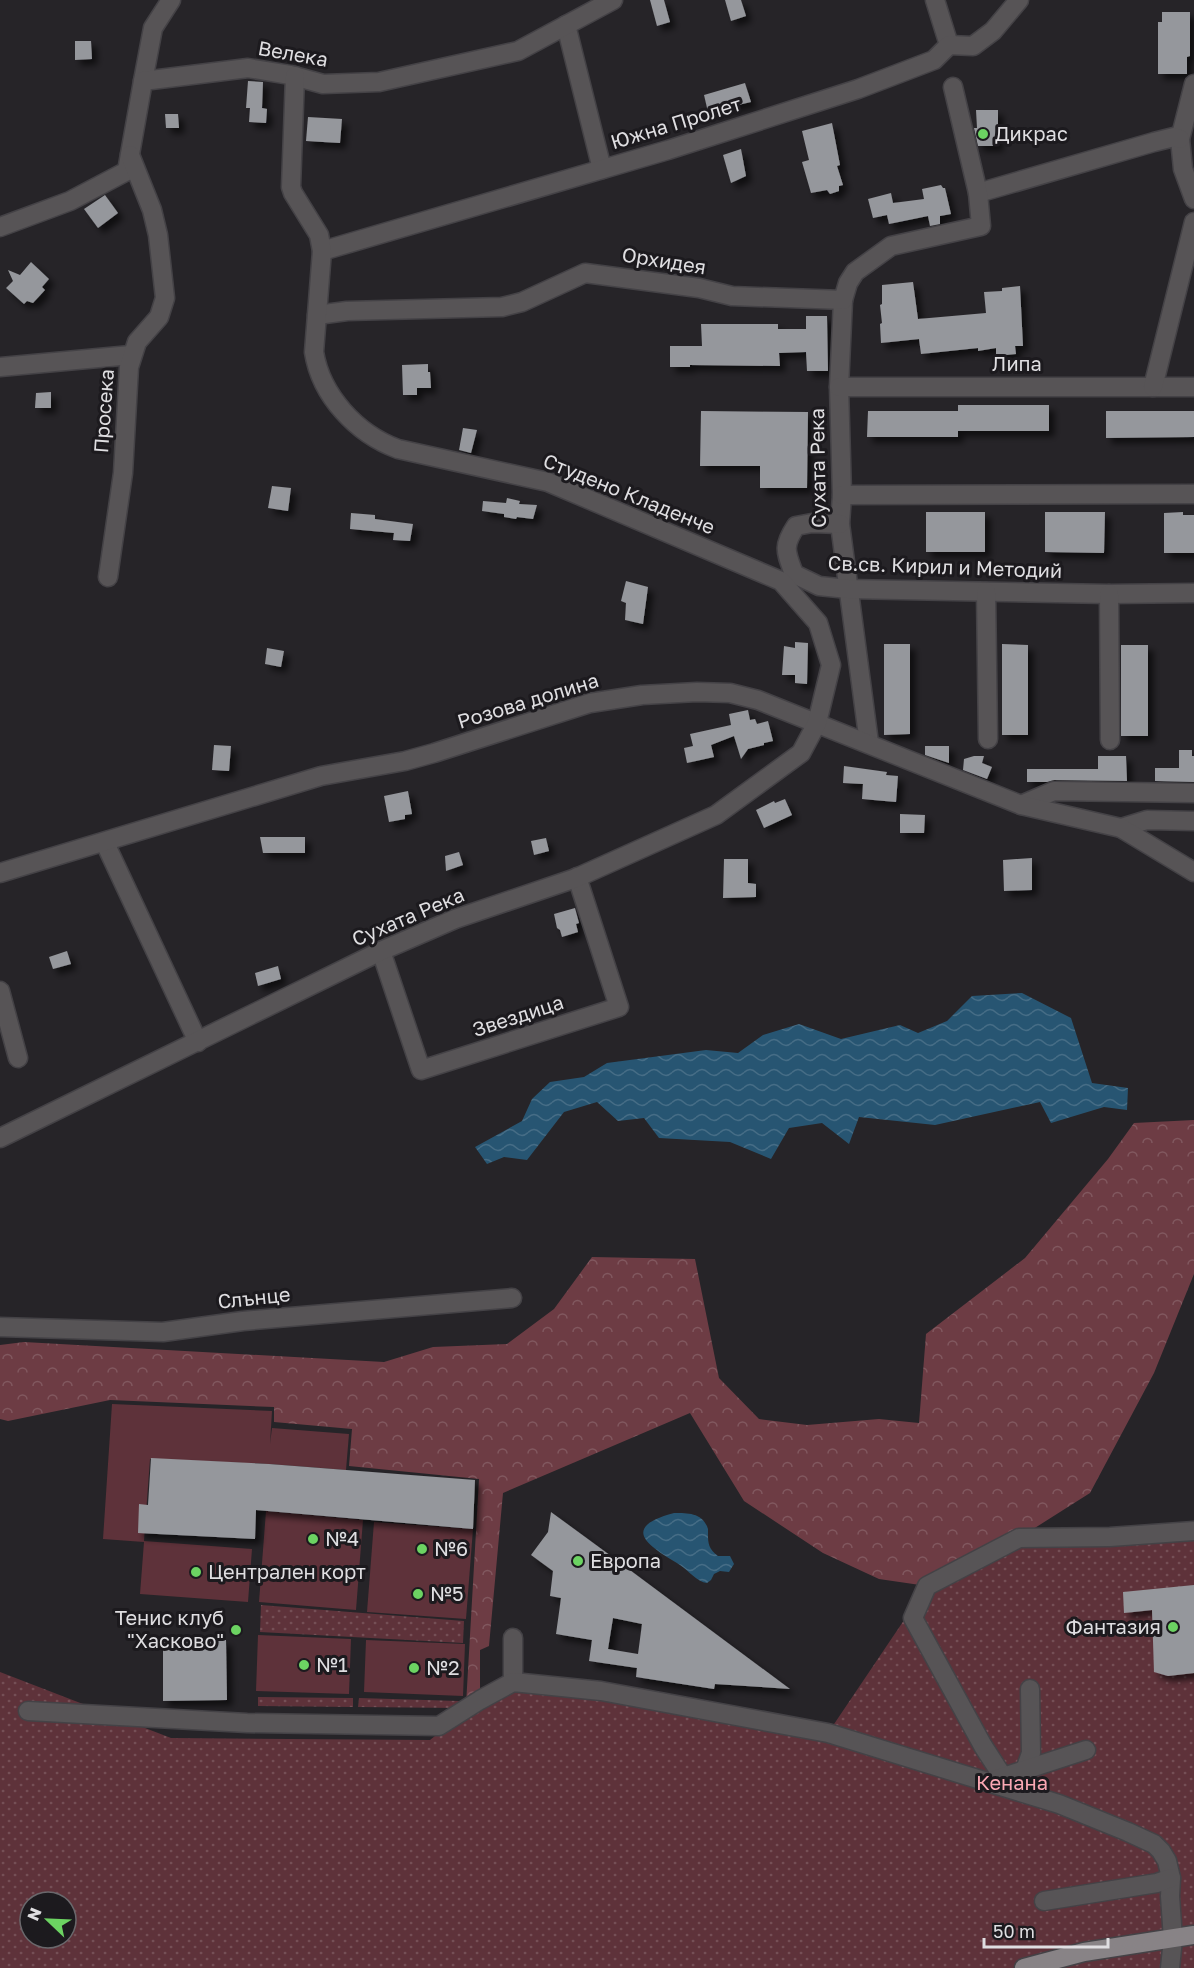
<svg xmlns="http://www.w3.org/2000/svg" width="1194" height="1968" font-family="'Golos Text',sans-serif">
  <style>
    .forest { fill: url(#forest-crowns) }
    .park { fill: url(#park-dots); fill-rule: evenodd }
    .pitch { fill: #5e323a }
    .water { fill: url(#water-waves) }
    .building { fill: #95979c; fill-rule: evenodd; filter: url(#shadow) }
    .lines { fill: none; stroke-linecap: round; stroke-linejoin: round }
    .minor-casing { stroke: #444246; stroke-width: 21 }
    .major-casing { stroke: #444246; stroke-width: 21 }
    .minor { stroke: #575456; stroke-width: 18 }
    .major { stroke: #888386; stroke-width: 18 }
    .poi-dot { fill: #6cd362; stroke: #1c1a1e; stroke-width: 2 }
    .labels { text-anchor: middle; stroke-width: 6; stroke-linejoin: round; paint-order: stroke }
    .street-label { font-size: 20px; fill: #dfdee1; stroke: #1c1a1e }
    .poi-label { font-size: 20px; fill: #dfdee1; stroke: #1c1a1e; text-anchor: start }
    .park-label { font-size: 20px; fill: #fba8b4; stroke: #1c1a1e }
  </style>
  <defs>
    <pattern id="forest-crowns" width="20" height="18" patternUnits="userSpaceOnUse" patternTransform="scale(1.5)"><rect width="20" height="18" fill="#6d3c44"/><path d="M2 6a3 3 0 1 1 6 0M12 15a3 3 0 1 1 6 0" fill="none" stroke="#81585f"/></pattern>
    <pattern id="park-dots" width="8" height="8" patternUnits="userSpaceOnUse" patternTransform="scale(1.5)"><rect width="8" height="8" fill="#5e323a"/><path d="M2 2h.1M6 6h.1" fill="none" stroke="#754f56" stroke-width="1.8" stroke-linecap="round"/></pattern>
    <pattern id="water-waves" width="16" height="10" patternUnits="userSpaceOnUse" patternTransform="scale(1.5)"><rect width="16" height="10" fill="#275572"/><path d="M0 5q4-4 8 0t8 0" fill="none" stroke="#466d86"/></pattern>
    <filter id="shadow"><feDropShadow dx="5.5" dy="5.5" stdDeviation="3" flood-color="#0009"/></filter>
  </defs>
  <rect width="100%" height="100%" fill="#262428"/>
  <!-- forest -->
  <path class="forest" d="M1194,1120V1274L1154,1373L1090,1493L1019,1538L927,1586L879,1579L823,1553L744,1501L690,1413L503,1493L489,1646L480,1650V1700L466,1705L479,1479L349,1466L352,1429L274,1422V1407L110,1400L8,1421L0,1419V1345L24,1342L384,1362L433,1347L507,1344L554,1309L592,1257L695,1259L719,1378L759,1419L807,1425L879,1419L919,1423L926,1334L1025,1258L1108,1159L1134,1123Z"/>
  <!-- park -->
  <g class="park">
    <path d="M1194,1533V1968H0V1672L171,1738L430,1740L480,1700L513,1682L828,1733L927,1586L1019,1538ZM30,1902H66V1938H30Z"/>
    <path d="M261,1605L464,1621L463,1643L260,1632Z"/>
    <path d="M258,1697L353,1698V1707L258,1706Z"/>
    <path d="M359,1698L459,1701V1708L358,1707Z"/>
  </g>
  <!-- pitch -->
  <g class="pitch">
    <path d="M112,1404L272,1411L270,1444L272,1428L349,1434L346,1470L269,1464L150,1459L144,1541L252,1549L248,1602L140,1594L144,1542L103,1539Z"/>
    <path d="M266,1511L363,1520L356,1610L259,1602Z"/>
    <path d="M374,1522L473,1529L466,1619L367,1612Z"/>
    <path d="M258,1635L351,1639L349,1694L256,1691Z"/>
    <path d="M366,1640L465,1644L463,1696L364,1692Z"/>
  </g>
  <!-- water -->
  <g class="water">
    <path d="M1022,993L1071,1018L1092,1083L1128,1088L1127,1110L1104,1107L1051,1123L1040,1102L935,1125L859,1117L849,1144L822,1123L789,1128L771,1159L730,1142L659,1138L644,1118L618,1121L597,1102L564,1112L527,1160L504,1157L487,1164L475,1147L522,1121L532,1099L550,1082L584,1077L607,1063L706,1050L738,1053L763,1035L799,1024L841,1039L900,1025L918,1033L947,1021L972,996Z"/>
    <path d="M674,1513C689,1513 703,1513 708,1529C708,1541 707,1548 718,1556H730L734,1564L729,1572L720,1571L714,1574L711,1580L707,1583C697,1582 688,1570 680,1565C650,1547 618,1528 674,1513Z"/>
  </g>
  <!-- building -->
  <g class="building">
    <path d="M650,0H664L670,22L657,26Z"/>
    <path d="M725,0H741L746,16L731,21Z"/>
    <path d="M1162,12H1190V56L1187,57V74H1158V22H1162Z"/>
    <path d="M75,41H91L92,59L75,60Z"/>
    <path d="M248,81L263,82L262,108L267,109L266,123L249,122L250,108H246Z"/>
    <path d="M745,83L751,102L708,112L704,95Z"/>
    <path d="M976,110H998V146H978L974,128H977Z"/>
    <path d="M165,114H178L179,128H166Z"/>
    <path d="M308,117L342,119L340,143L306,141Z"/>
    <path d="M832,123L840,165L837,166L843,185L839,186V191L830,194L827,190L811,193L802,162L809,160L802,131Z"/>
    <path d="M741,149L746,176L731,183L723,155Z"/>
    <path d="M941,185L943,188H945L951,214L940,216V224L930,226L928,216L889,224L887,215L873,218L868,199L891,193L893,203L924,199L922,189Z"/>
    <path d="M105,195L118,213L98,228L84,209Z"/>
    <path d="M31,262L49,279L42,287L45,290L33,303L27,301L24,304L6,288L13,281L8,270L20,275Z"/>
    <path d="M913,282L918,319L986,313L984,292L1002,291V288L1020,286L1023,346H1015L1016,354L996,356V348L978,351V348L921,354L919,339L881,343L880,324L882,323L880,305L882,304V285Z"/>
    <path d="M806,316H827L828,371H807L806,352L779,353L780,366L690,365V367H670V346H702L701,324H778V329H806Z"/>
    <path d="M428,364V372H430L431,388H417V395H403L402,365Z"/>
    <path d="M51,392V408H35L36,393Z"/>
    <path d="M958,405H1049V431H958V437H867L868,411H958Z"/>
    <path d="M701,411L808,412L807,488H760V466H700Z"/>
    <path d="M1106,411H1194V437L1106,438Z"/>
    <path d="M463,428L477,430L471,453L459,450Z"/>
    <path d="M272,486L291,488L288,511L268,508Z"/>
    <path d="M507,498L520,501L519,504L537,505L533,519L517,517L516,519L504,517V514L482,511L483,501L506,503Z"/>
    <rect x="926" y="512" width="59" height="40"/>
    <path d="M1045,512H1105L1104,553L1045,552Z"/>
    <path d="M1183,512V515H1194V553H1164V513Z"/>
    <path d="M351,513L375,515V519L413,524L410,541L393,540L394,533L350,529Z"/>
    <path d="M626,581L648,587L643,624L625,620L626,603L621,601Z"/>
    <path d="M795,642L808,643L807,684L795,683V675H782L784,646L795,648Z"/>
    <path d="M884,644H910V734L884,735Z"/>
    <path d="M1002,644L1028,645V735H1002Z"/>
    <rect x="1121" y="645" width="27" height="91"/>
    <path d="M267,648L284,651L281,667L265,664Z"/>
    <path d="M748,710L750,720L755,719L757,724L768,721L773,741L764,743V745L748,749L741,759L734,736L711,745L714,757L687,763L684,748L693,746L690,734L731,725L729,714Z"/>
    <path d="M214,745L231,746L229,771L212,770Z"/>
    <path d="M925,746H949V763L925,755Z"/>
    <path d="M1179,750H1192V756H1194V782L1155,781V768H1179Z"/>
    <path d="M974,756H984L982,763L992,767L987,779L963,770L964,759Z"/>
    <path d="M1098,756H1126L1127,781L1054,780L1047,782H1027V769H1098Z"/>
    <path d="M844,766L887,772L886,775L898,776L896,802L862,799L863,784L843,783Z"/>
    <path d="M408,791L412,814L405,815V819L389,822L384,796Z"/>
    <path d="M785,799L792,815L764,828L756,810L774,801L775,803Z"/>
    <path d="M900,814L925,815L924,833H900Z"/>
    <path d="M260,837H305V853H263Z"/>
    <path d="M546,838L549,851L534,855L531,841Z"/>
    <path d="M459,852L463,865L446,871L445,856Z"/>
    <path d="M1032,858V890L1004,891L1003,860Z"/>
    <path d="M724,859H748V883L756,884V897L723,898Z"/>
    <path d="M575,908L579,923L576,924L578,932L562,937L560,930L557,928L554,914Z"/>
    <path d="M67,951L71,964L53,969L49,957Z"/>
    <path d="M278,966L281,979L258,986L255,973Z"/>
    <path d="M151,1458L269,1464L475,1480L473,1529L256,1510L255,1539L138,1533L139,1504L148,1505Z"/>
    <path d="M551,1512L607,1553L790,1689L715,1684L714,1689L636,1677L637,1668L589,1661L592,1640L556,1634L561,1598L550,1596L553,1571L531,1555L548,1532ZM613,1618L642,1624L638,1654L608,1649Z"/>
    <path d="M1194,1585V1673L1168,1676L1154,1672L1152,1610L1124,1613L1123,1592Z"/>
    <path d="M226,1640L227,1700L163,1701V1641Z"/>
  </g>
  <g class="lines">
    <!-- minor casing -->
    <g class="minor-casing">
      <g id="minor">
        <path d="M935,0L949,45"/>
        <path d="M566,25L602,169"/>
        <path d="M143,81L153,28L171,0"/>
        <path d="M1194,84L1180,139L1183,169L1194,199"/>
        <path d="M978,193L1154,142L1174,137L1180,139"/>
        <path d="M0,227L70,201L127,171L143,81L248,68L290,75L323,84L379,82L518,51L613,0"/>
        <path d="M322,251L668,150L858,89L934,60L949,45L973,46L993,31L1019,0"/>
        <path d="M843,300L839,387L842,495L840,524L869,743"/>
        <path d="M317,315L347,311L502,307L522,302L585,273L699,288L732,296L843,300L848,283L855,272L891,246L981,226L978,193L953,87"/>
        <path d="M0,367L131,355"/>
        <path d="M839,387H1194"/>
        <path d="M1153,387L1194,222"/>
        <path d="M842,495L1194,494"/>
        <path d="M840,524L812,523L796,526C782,547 786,552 794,574L819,586L848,589L1109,594L1194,593"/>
        <path d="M108,577L123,473L129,367L137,342L159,317L165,298L158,235L152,210L130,155"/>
        <path d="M986,592L988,739"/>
        <path d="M1109,594L1110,740"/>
        <path d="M1021,805L1054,791L1194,793"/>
        <path d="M1121,828L1147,820L1194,821"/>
        <path d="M105,843L198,1042"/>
        <path d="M0,873L321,776L405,761L434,753L590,703L642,695L697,692L730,693L758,700L1021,805L1121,828L1194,872"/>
        <path d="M381,951L421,1070L619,1007L577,877"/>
        <path d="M0,991L18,1058"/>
        <path d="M0,1138L381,951L455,919L576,878L716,815L801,753L817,723L831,665L818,623L781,581L548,482L398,449C357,434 321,396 314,352L322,251L319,235L293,193L291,187L295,76"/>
        <path d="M0,1327L163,1332L243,1321L512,1298"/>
        <path d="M513,1682V1638"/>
        <path d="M28,1711L247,1723L439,1726L480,1700L513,1682L601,1691L828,1733L1059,1804L1128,1832L1154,1844L1161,1851L1167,1861L1171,1878L1170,1896L1173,1939L1170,1968"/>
        <path d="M1025,1770L1031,1753L1030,1689"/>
        <path d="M1003,1777L983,1746L913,1618L927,1586L1019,1538L1110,1537L1194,1531"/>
        <path d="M994,1780L1086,1750"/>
        <path d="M1044,1901L1157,1883L1171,1878"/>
      </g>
    </g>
    <!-- major casing -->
    <g class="major-casing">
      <path id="major" d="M1024,1968L1084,1952L1194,1935"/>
    </g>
    <!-- minor -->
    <use href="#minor" class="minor"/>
    <!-- major -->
    <use href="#major" class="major"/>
  </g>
  <!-- markers -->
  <g class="poi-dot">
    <circle cx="983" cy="134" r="6"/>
    <circle cx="313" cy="1539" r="6"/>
    <circle cx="422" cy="1549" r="6"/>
    <circle cx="578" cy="1561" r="6"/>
    <circle cx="196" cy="1572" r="6"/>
    <circle cx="418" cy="1594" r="6"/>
    <circle cx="1173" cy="1627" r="6"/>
    <circle cx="236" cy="1630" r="6"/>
    <circle cx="304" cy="1665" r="6"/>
    <circle cx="414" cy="1668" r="6"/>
  </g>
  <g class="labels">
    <!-- street labels -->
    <g class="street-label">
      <text transform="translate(293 54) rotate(10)" y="7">Велека</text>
      <text transform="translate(676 123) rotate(-17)" y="7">Южна Пролет</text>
      <text transform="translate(664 261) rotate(9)" y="7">Орхидея</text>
      <text x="1017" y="371">Липа</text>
      <text transform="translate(104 411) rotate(-86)" y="7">Просека</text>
      <text transform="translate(818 468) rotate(-91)" y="7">Сухата Река</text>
      <text transform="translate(629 494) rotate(22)" y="7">Студено Кладенче</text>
      <text transform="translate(945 567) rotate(2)" y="7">Св.св. Кирил и Методий</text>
      <text transform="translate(528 701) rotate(-17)" y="7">Розова долина</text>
      <text transform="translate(408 917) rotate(-23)" y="7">Сухата Река</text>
      <text transform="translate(518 1016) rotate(-18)" y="7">Звездица</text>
      <text transform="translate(254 1298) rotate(-6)" y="7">Слънце</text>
    </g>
    <!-- poi labels -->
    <g class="poi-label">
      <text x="995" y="141">Дикрас</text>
      <text x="325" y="1546">№4</text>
      <text x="434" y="1556">№6</text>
      <text x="590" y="1568">Европа</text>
      <text x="208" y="1579">Централен корт</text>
      <text x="430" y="1601">№5</text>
      <text x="224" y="1625" text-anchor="end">Тенис клуб<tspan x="224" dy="23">"Хасково"</tspan></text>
      <text x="1161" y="1634" text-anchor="end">Фантазия</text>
      <text x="316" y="1672">№1</text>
      <text x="426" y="1675">№2</text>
    </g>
    <!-- park labels -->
    <g class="park-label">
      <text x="1012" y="1790">Кенана</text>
    </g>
  </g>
  <!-- north arrow -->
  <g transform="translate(48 1920) rotate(293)"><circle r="28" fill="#1c1a1e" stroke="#6a686c" stroke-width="1.5"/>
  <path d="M0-4.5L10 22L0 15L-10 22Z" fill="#6cd362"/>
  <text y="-9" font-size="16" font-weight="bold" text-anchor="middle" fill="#dfdee1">N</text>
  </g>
  <!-- scale -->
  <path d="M984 1938v9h124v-9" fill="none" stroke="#dfdee1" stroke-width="3"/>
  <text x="993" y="1938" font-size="18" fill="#dfdee1" stroke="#1c1a1e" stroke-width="4.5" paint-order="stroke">50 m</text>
</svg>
